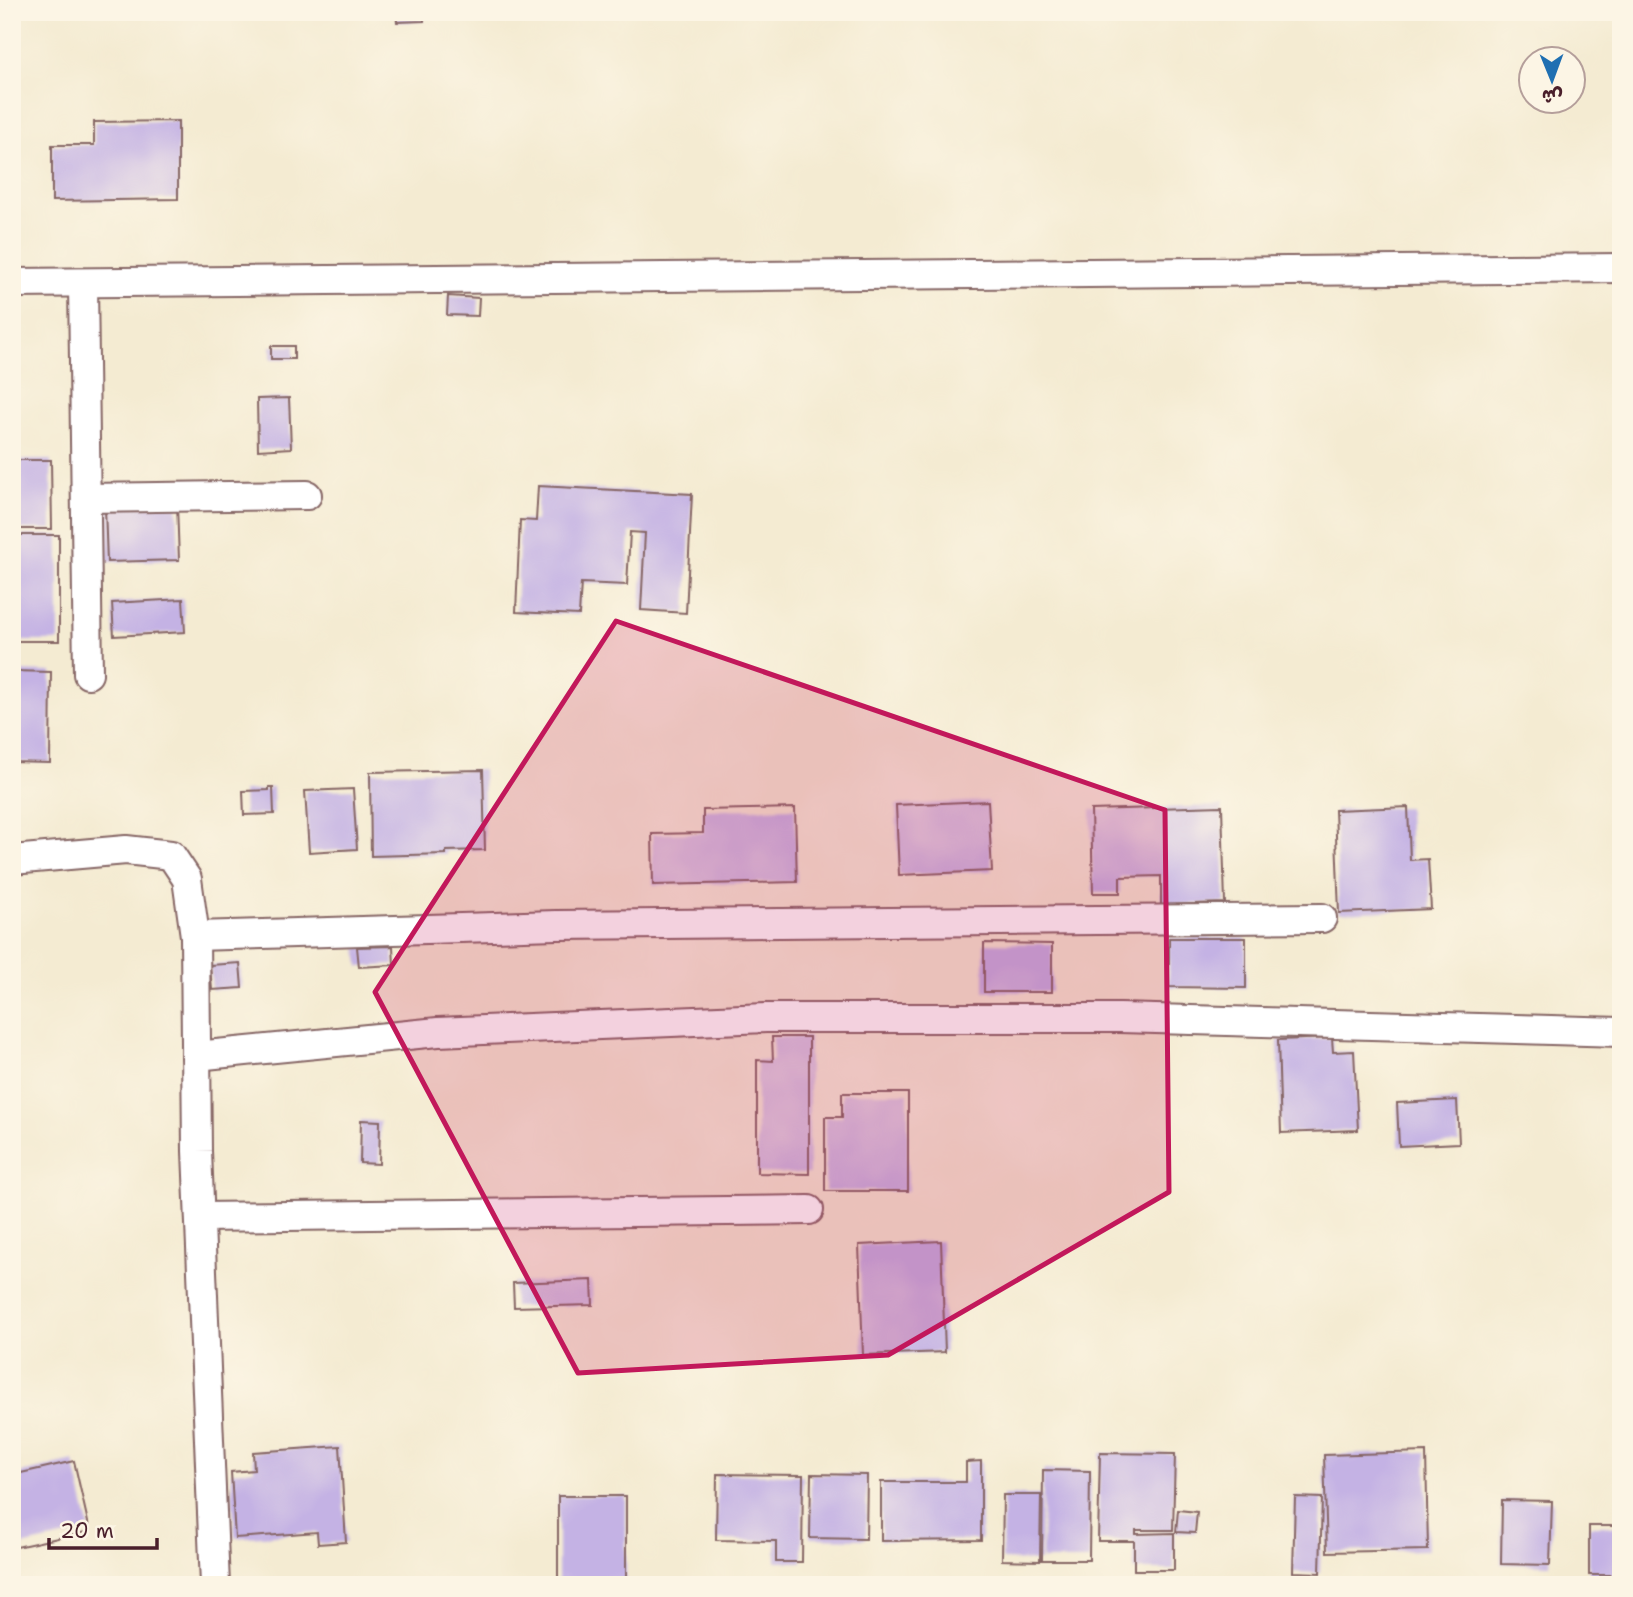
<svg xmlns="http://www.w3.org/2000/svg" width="1633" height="1597" font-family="'Shantell Sans','Playpen Sans Arabic',sans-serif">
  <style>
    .building { fill: #c4b2e4 }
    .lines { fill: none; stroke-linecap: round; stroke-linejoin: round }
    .street-casing { stroke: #866665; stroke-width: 32 }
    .street { stroke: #fff; stroke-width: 28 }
    .marked { fill: #c2185b; fill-opacity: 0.2; stroke: #c2185b; stroke-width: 5; stroke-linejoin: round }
  </style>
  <rect width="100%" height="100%" fill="#fcf5e5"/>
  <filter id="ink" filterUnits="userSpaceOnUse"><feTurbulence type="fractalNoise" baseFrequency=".0143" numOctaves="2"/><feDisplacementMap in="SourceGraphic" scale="14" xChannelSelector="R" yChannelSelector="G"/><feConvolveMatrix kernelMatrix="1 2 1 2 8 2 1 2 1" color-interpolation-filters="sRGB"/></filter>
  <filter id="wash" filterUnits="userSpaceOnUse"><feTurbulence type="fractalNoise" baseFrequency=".00686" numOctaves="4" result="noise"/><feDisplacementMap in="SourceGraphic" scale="28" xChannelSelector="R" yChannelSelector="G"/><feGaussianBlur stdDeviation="1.57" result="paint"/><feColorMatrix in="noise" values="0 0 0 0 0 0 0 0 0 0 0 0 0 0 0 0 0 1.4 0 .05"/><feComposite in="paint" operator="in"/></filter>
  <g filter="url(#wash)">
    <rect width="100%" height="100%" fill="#f4ebd2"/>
    <g id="blocks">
      <!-- building -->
      <g class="building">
        <path d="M396,12H424V21L397,22Z"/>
        <path d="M178,121V199L52,201V145H94V122Z"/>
        <path d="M448,296L479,298L478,316L447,315Z"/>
        <rect x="271" y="346" width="23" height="13"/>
        <path d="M289,398L291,448L258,450L257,399Z"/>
        <path d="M12,460H51L52,529H12Z"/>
        <path d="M538,486L692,494L686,613L641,610L645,533L630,532L627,585L581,583L579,615L516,612L520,520L536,521Z"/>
        <path d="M177,504L179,560L107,562L105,507Z"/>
        <rect x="12" y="535" width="47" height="106"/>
        <path d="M183,599L185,632L114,636L112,603Z"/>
        <path d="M12,671L51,672L50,763L12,762Z"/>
        <path d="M483,770L485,850L446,851V854L371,856L370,772Z"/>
        <path d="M269,787H273L274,814L244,815L243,791L269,790Z"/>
        <path d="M353,789L357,849L309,852L305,791Z"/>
        <path d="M988,801L992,871L899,875L896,805Z"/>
        <path d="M1222,806L1225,903L1161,905V876L1120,877V893H1093L1091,810Z"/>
        <path d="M1408,807L1410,860L1428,859L1431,909L1339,913L1335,810Z"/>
        <path d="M795,808L797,882L653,885L652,834L703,833V810Z"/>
        <path d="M1169,938H1246V988L1169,987Z"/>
        <path d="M984,943L1052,944V992H984Z"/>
        <path d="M393,946L394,965L359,967L357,947Z"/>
        <path d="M240,963L242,988L212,990L210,965Z"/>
        <path d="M772,1037H809V1174L757,1173V1060L773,1061Z"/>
        <path d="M1332,1038L1333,1052L1354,1051L1358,1130L1281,1133L1278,1040Z"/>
        <path d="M842,1093H908V1191H825V1117H842Z"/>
        <path d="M1457,1100L1459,1143L1399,1146L1397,1103Z"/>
        <path d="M361,1120L380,1121L379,1164L360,1163Z"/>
        <path d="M941,1241L945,1352L863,1355L859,1245Z"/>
        <path d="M592,1280L593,1305L514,1307L513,1283Z"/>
        <path d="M340,1446L346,1542L318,1544L317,1532L235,1538L231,1472L254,1470L253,1452Z"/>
        <path d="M1426,1452L1428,1550L1327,1552L1324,1455Z"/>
        <path d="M1100,1453L1175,1454L1173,1530H1136V1534L1174,1533V1570H1134V1541H1098Z"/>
        <path d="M74,1461L90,1531L12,1548V1475Z"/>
        <path d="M981,1461V1540L881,1541V1482H966V1462Z"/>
        <path d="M1043,1470L1090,1471L1089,1560H1042Z"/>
        <path d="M717,1474L803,1475L802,1562H776V1541L716,1540Z"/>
        <path d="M811,1474L867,1475L866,1539L810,1538Z"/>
        <rect x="1618" y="1492" width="3" height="81"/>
        <path d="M1003,1495H1041L1040,1561L1002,1560Z"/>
        <rect x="558" y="1496" width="68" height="84"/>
        <path d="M1295,1497L1322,1498L1320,1573L1293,1572Z"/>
        <path d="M1502,1500L1552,1501L1550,1565L1501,1564Z"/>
        <path d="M1178,1510L1197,1512L1195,1533L1176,1532Z"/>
        <rect x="1589" y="1526" width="27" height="49"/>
      </g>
    </g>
  </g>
  <g filter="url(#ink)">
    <use href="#blocks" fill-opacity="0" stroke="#866665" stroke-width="2"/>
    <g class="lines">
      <!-- street casing -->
      <g class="street-casing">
        <g id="street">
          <path d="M12,283L1621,268"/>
          <path d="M83,283L88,674"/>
          <path d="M86,498L307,495"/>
          <path d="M12,860L126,850L171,855L187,879L195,936L197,1151L215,1585"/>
          <path d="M195,936L556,925L1322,918"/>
          <path d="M196,1056L438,1032L766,1018H1120L1621,1032"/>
          <path d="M200,1217L809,1210"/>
        </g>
      </g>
      <!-- street -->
      <use href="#street" class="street"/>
    </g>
  </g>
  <!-- marked area -->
  <path class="marked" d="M616,621L1165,810L1169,1192L888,1355L578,1373L375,992Z"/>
  <!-- margin -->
  <rect width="1633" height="1597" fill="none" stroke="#fcf5e5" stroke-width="42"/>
  <!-- north arrow -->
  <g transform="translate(1552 80) rotate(179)"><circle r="33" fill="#fcf5e5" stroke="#b59f9b" stroke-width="2"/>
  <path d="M0-5L12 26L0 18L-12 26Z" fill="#1f6fb2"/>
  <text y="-10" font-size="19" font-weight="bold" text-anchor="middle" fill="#4a1f2b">ش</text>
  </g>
  <!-- scale -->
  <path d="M49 1538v10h108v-10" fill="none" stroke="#4a1f2b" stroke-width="3.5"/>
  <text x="60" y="1538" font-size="21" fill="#4a1f2b" stroke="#fcf5e5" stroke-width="5" paint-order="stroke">20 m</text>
</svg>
